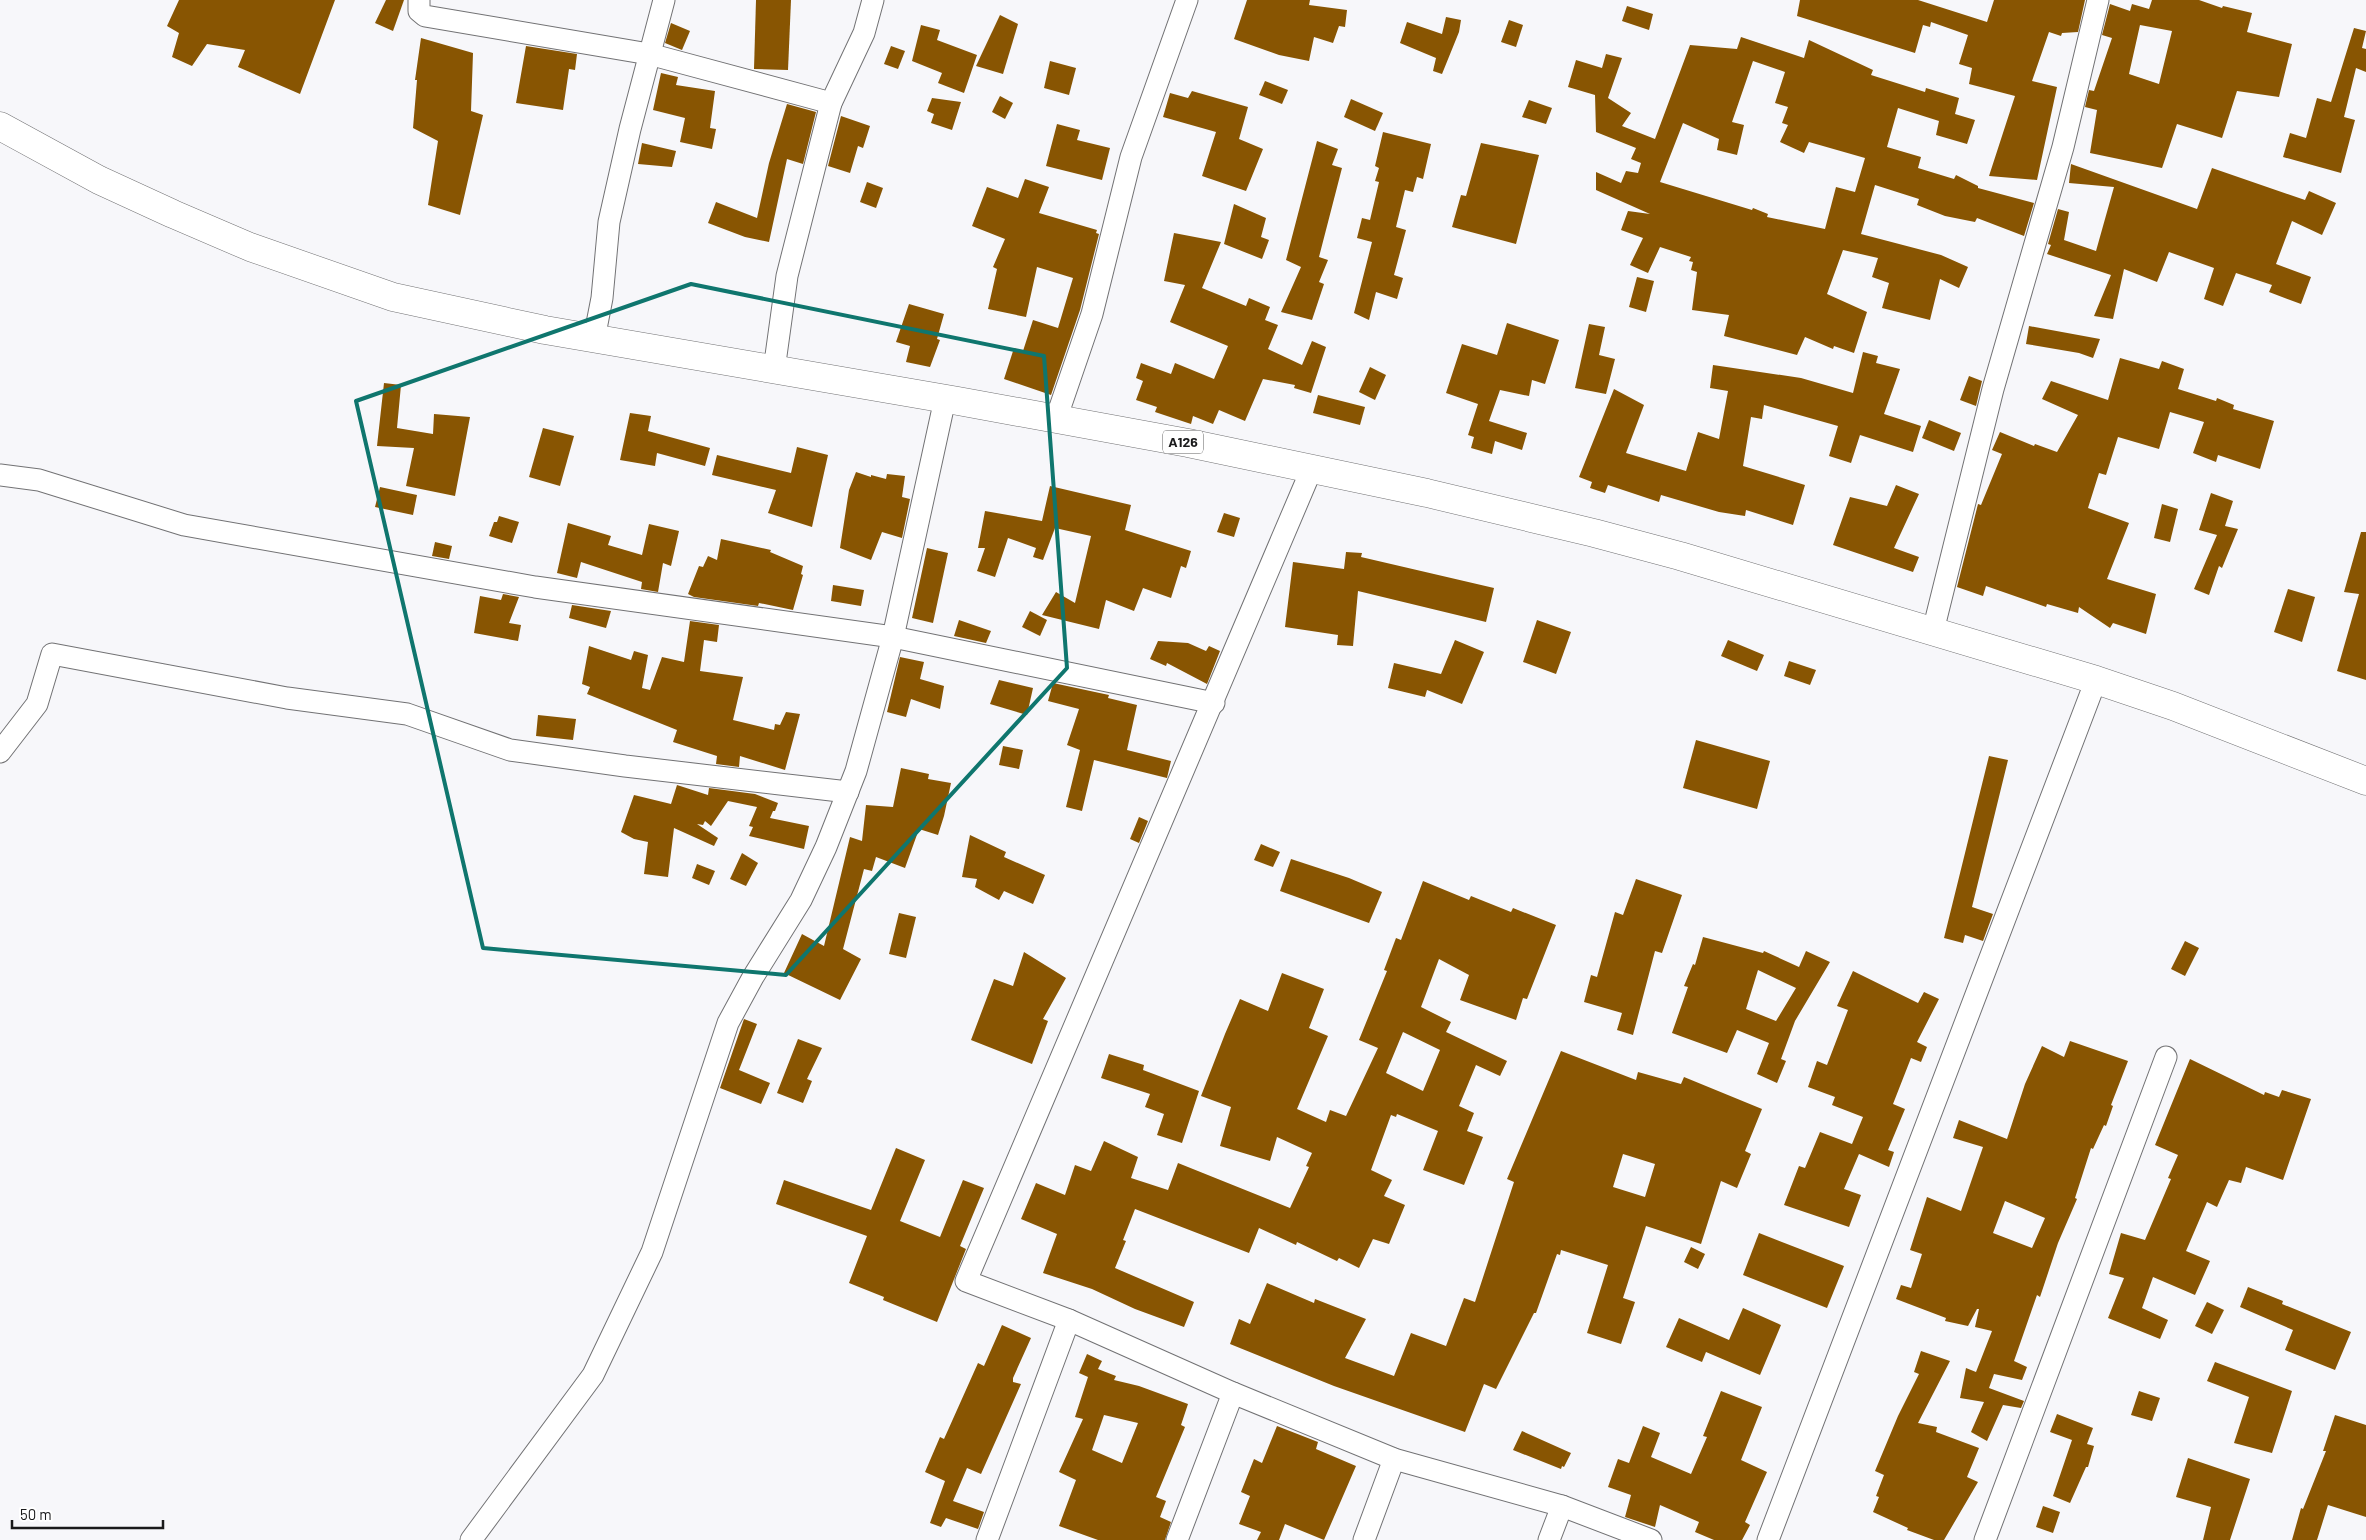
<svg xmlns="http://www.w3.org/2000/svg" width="2366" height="1540" font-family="Barlow,sans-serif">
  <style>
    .building { fill: #885502; fill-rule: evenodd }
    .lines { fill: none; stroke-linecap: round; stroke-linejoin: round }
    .street-casing { stroke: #727274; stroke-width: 23 }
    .highway-casing { stroke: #727274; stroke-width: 29 }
    .street { stroke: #fff; stroke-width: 21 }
    .highway { stroke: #fff; stroke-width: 28 }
    .marked { fill: none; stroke: #0f766e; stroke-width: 4; stroke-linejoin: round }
    .labels { text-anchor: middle; stroke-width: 5; stroke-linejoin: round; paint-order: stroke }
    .shield { fill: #fff; stroke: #5f5f5f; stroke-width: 1 }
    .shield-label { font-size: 14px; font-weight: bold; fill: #1a1a1b }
  </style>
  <rect width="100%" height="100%" fill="#f7f7fa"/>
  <!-- building -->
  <g class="building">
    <path d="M179,0H335L300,94L238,67L245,50L207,44L192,66L172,57L179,33L167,26Z"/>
    <path d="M386,0H404L393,31L375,23Z"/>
    <path d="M756,0H791L788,70L754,69Z"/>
    <path d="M1247,0H1310L1309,5L1347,10L1345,27L1339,26L1333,43L1314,37L1309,61L1279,55L1234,39Z"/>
    <path d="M1800,0H1918L1987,22L1994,0H2085L2078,32L2062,33L2061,36L2049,32L2032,81L2057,87L2037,180L1989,176L2015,96L1969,84L1972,68L1959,64L1968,35L1931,22L1930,27L1923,25L1915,53L1797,16Z"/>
    <path d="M2152,0H2199L2222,8L2223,6L2252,13L2247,32L2292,44L2279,97L2237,91L2222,138L2177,124L2162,168L2090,153L2097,110L2085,107L2089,90L2094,91L2112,38L2102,35L2110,4L2130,11L2132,4L2149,9ZM2140,25L2172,31L2159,84L2129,74Z"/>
    <path d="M1627,6L1653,14L1649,30L1622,21Z"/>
    <path d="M1000,15L1018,24L1003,74L976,66Z"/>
    <path d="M1446,17L1461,20L1459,32L1442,74L1433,71L1436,58L1400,43L1407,22L1442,34Z"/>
    <path d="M1509,20L1523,25L1516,47L1501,42Z"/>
    <path d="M671,23L690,31L682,50L665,43Z"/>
    <path d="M921,25L940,30L937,40L977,55L964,93L938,83L942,73L912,61Z"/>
    <path d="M2354,28L2366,31L2362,48L2366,49V72L2356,68L2344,117L2355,120L2341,173L2283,157L2290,133L2306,138L2317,98L2331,102Z"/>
    <path d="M1741,37L1804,58L1809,40L1873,70L1871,75L1925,92L1926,88L1959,98L1955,114L1975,120L1967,144L1936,135L1939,121L1898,108L1887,147L1921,157L1918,168L1954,179L1956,175L1978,186V188L2034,203L2024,236L1977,218L1975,222L1945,216L1917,205L1919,199L1875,185L1861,234L1941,255L1968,267L1959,288L1940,279L1930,320L1882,308L1889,283L1872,277L1878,258L1843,250L1827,294L1867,312L1854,353L1834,346L1833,349L1805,337L1797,355L1724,336L1729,315L1692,310L1697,272L1691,270L1693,262L1689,261L1691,257L1660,247L1648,273L1630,265L1643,238L1621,230L1628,211L1650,214L1596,190V172L1621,183L1626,171L1638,173L1641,163L1631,159L1636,148L1596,132L1595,95L1568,87L1576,60L1602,68L1606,54L1622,58L1608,98L1631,113L1622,126L1655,139L1690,45L1737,49ZM1753,61L1785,72L1775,103L1788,107L1782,123L1788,125L1780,142L1804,153L1809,142L1865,158L1855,192L1836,187L1825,229L1767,217L1768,214L1753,208L1752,210L1660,182L1683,123L1719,139L1717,150L1737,155L1744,125L1732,122Z"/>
    <path d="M421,38L473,53L471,111L483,115L460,215L428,205L438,141L413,128L417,80H415Z"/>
    <path d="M526,46L577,54L575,70L569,69L563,110L516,103Z"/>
    <path d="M891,46L905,51L898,69L884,64Z"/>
    <path d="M1050,61L1076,68L1069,95L1044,88Z"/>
    <path d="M661,73L678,77L676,85L715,91L710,128L716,129L712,149L680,142L685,118L653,110Z"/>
    <path d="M1265,81L1288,90L1282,104L1259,95Z"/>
    <path d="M1192,91L1248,107L1239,139L1263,149L1246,191L1202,176L1216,132L1163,117L1170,93L1188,98Z"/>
    <path d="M1000,96L1013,103L1005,119L992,112Z"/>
    <path d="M932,98L961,102L952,130L931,123L934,114L927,111Z"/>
    <path d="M1351,99L1383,113L1375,131L1344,117Z"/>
    <path d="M1529,100L1552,108L1546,124L1522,117Z"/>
    <path d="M787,104L816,112L803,164L787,159L769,242L745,237L708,223L716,202L757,218L769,163Z"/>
    <path d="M841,116L870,126L863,148L858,146L850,173L828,166Z"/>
    <path d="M1057,124L1080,130L1077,140L1110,148L1102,180L1046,166Z"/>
    <path d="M1383,132L1431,144L1423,179L1417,177L1413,192L1405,190L1396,227L1406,230L1394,275L1403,278L1397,299L1376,292L1369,320L1354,313L1372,242L1357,238L1362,218L1370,220L1379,182L1375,181L1379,168L1375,166Z"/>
    <path d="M1317,141L1338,149L1332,165L1342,168L1319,257L1328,260L1319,282L1324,284L1312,320L1281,312L1301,267L1286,260Z"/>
    <path d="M642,143L676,151L672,167L638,164Z"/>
    <path d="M1481,143L1539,155L1516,244L1452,227L1461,195L1466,196Z"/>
    <path d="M2071,164L2197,209L2212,168L2305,200L2309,191L2336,203L2322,235L2292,221L2276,264L2311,277L2301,304L2269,292L2272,285L2236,273L2223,306L2204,299L2214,268L2169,252L2157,282L2124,269L2113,319L2094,316L2111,275L2047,254L2051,245L2048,244L2058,209L2069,212L2064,240L2096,251L2114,187L2069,183Z"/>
    <path d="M1025,179L1049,187L1039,213L1097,230L1096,233L1099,234L1080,310L1051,395L1004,379L1014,348L1023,351L1033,320L1058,328L1073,278L1037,267L1026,317L988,309L997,269L993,267L1005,239L972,226L987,187L1018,198Z"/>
    <path d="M867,182L883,188L876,208L860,202Z"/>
    <path d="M1234,204L1266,218L1261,237L1269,240L1262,259L1224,244Z"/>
    <path d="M1174,233L1221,242L1202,288L1246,306L1249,298L1270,307L1265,320L1278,325L1268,349L1302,365L1312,341L1326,347L1311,393L1294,388L1295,385L1263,379L1245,421L1219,410L1213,424L1193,416L1191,424L1155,412L1157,407L1136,400L1143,381L1136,378L1141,363L1171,374L1175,363L1214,379L1228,346L1170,322L1185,285L1164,281Z"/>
    <path d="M1637,277L1654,281L1646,312L1629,307Z"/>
    <path d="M909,304L944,314L937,339L940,340L930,367L906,362L910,346L896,342Z"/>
    <path d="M1507,323L1559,340L1545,384L1532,380L1529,396L1500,390L1489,421L1527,433L1522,450L1495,441L1492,454L1471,448L1474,437L1468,435L1478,404L1446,393L1462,344L1497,355Z"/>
    <path d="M1589,324L1605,327L1599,355L1615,359L1606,394L1575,388Z"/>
    <path d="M2029,326L2100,339L2093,358L2079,353L2026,344Z"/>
    <path d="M1863,352L1878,356L1876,363L1900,369L1884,414L1921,426L1913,452L1860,435L1851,463L1829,456L1838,426L1764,405L1762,419L1751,417L1743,466L1805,485L1793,525L1746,510L1745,516L1719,512L1661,495L1659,502L1608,485L1605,493L1590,488L1592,482L1579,477L1614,389L1644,405L1626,453L1686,471L1698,432L1719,439L1728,391L1710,388L1713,365L1801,378L1853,393Z"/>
    <path d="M2120,358L2159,369L2162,361L2184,369L2178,389L2216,401L2217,398L2234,405L2233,409L2274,421L2260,469L2218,455L2216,462L2193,453L2204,422L2170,412L2159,449L2118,437L2106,475L2099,473L2088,508L2129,523L2107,579L2156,594L2146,634L2113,623L2110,628L2079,607L2078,613L2047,604L2046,607L1986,586L1983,596L1957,587L1978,504L1981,505L2002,454L1992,450L2000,432L2034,446L2035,444L2057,452L2078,415L2042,399L2051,381L2108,400Z"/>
    <path d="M1370,367L1386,375L1375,400L1359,392Z"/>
    <path d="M1969,376L1982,381L1976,406L1960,400Z"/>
    <path d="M384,383L401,385L397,428L433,434L434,414L470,417L455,496L406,486L414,448L377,446Z"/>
    <path d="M1318,395L1365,407L1360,425L1313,413Z"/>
    <path d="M630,413L651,416L648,431L710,448L705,466L657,453L655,466L620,460Z"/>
    <path d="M1929,420L1961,433L1954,451L1922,438Z"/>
    <path d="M543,428L574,436L560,486L529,477Z"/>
    <path d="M797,447L828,455L812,527L768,513L776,490L712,475L717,455L791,473Z"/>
    <path d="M856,472L871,477V475L886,479L887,474L905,476L902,497L910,499L902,538L882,532L871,560L840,548L849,490Z"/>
    <path d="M1896,485L1919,494L1894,548L1919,557L1913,572L1833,545L1850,497L1887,506Z"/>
    <path d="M1050,486L1131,505L1125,530L1191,551L1186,568L1181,566L1171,598L1143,588L1134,611L1106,600L1099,629L1042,615L1056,592L1075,603L1091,536L1055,528L1043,560L1033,557L1036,548L1008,538L995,577L977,571L985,548H978L985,511L1042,521Z"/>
    <path d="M380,487L417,495L413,515L375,507Z"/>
    <path d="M2211,493L2233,501L2225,526L2238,529L2222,568L2219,566L2209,595L2194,589L2217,535L2199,530Z"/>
    <path d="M2162,504L2178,509L2170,542L2154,538Z"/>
    <path d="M1224,513L1240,518L1234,537L1217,532Z"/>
    <path d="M499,516L519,522L512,543L489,536L494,522H497Z"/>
    <path d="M568,523L611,536L608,545L642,555L649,524L679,531L671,566L663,563L658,592L641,589L642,582L581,562L577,578L557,573Z"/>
    <path d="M2361,532H2366V680L2337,671L2359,594L2344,592Z"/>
    <path d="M721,539L771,550L770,552L803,566L801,574L803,575L793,610L759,603L758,606L694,597L688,594L699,566L703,567L708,556L717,560Z"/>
    <path d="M435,542L452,546L449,559L432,556Z"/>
    <path d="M927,548L948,553L933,623L912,618Z"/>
    <path d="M1346,552L1362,553L1361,557L1494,588L1486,622L1358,591L1353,646L1337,645L1338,635L1285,627L1293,562L1344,569Z"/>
    <path d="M833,585L864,590L861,606L831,601Z"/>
    <path d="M2288,589L2315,597L2302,642L2274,632Z"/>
    <path d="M503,594L519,597L509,623L521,625L518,641L474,633L480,596L501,600Z"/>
    <path d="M572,605L611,611L606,628L569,618Z"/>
    <path d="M1030,611L1047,620L1040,636L1022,627Z"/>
    <path d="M959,620L991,631L986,643L954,636Z"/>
    <path d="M1537,620L1571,632L1556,674L1523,662Z"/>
    <path d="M690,621L719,625L717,642L704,640L700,671L743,677L733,720L774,730L775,724L780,725L786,712L800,714L785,770L740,756L739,767L716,764L717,756L673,742L677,730L587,694L590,687L582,684L589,646L631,660L634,651L648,655L642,688L650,690L662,657L684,662Z"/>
    <path d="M1455,640L1484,652L1462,704L1427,690L1425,697L1388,688L1394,663L1441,674Z"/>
    <path d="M1728,640L1764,655L1757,671L1721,656Z"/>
    <path d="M1158,641L1188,643L1206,651L1209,646L1220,651L1207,684L1167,663L1166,666L1150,659Z"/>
    <path d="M900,657L924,662L920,679L944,686L940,709L911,699L906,717L887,712Z"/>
    <path d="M1789,661L1816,670L1810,685L1784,676Z"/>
    <path d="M999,680L1033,688L1027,715L990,704Z"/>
    <path d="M1053,683L1109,695L1108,698L1137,705L1127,750L1171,761L1167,778L1094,760L1082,811L1066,807L1080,750L1067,745L1079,709L1048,701Z"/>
    <path d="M538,715L576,719L573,740L536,736Z"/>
    <path d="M1696,740L1770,761L1757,809L1683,788Z"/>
    <path d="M1003,746L1023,750L1019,769L999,765Z"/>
    <path d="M1989,756L2008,760L1972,907L1993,914L1983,941L1965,935L1963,943L1944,938Z"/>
    <path d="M901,768L929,774L928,779L951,783L944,816L938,835L919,829L905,868L876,857L872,871L864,869L843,949L861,959L840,1000L784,973L802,934L824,946L850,837L862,841L866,805L893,807Z"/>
    <path d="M677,785L708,795L709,788L755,794L778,803L775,811H773L770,818L809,826L804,849L749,836L753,827L749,826L757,807L728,801L711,826L705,821L703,825L697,824L718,838L714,846L674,828L668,877L644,874L648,842L634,839L621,832L634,795L671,804Z"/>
    <path d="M1139,817L1148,821L1139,843L1130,839Z"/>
    <path d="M970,835L1006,852L1004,857L1045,875L1033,904L1004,891L999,900L975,887L977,879L962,877Z"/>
    <path d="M1261,844L1280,852L1273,867L1254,860Z"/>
    <path d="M742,853L758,863L746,886L730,879Z"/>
    <path d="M1291,859L1349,878L1382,892L1369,923L1280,891Z"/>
    <path d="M697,864L715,871L709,885L692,878Z"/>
    <path d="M1636,879L1682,895L1662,953L1655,951L1633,1035L1617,1030L1622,1013L1584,1002L1591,975L1597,977L1615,912L1623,915Z"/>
    <path d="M1423,881L1469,900L1471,896L1511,912L1513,908L1556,925L1527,999L1523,998L1516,1020L1460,1000L1469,975L1439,959L1421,1007L1451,1022L1446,1032L1507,1061L1500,1076L1476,1065L1459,1106L1474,1113L1467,1131L1483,1137L1464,1185L1423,1170L1438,1131L1397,1114L1396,1117L1391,1115L1371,1170L1392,1180L1384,1196L1405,1205L1389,1244L1373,1239L1359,1268L1339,1258L1337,1261L1297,1242L1296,1245L1259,1228L1249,1253L1135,1209L1123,1240L1126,1241L1115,1268L1194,1302L1184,1327L1135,1309L1092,1289L1043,1273L1057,1234L1021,1219L1036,1183L1065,1195L1075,1165L1091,1171L1104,1141L1138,1157L1131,1178L1168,1190L1178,1163L1290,1208L1309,1167L1306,1166L1312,1153L1277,1137L1270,1161L1220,1146L1231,1107L1201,1096L1225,1034L1240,999L1268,1011L1282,973L1324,989L1309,1028L1328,1036L1297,1109L1326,1122L1330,1110L1346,1116L1378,1048L1359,1040L1387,971L1384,970L1396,938L1401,940ZM1403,1032L1440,1050L1423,1091L1386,1073Z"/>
    <path d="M899,913L916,917L906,958L889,954Z"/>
    <path d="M1703,937L1763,953L1764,951L1799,967L1806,951L1830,962L1795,1021L1781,1059L1786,1061L1777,1083L1757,1074L1769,1043L1737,1030L1727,1053L1672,1033L1688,987L1684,986L1693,964L1695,965ZM1758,970L1796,988L1776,1021L1746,1009Z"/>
    <path d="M2185,941L2199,948L2185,976L2171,969Z"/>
    <path d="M1024,952L1066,978L1043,1019L1048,1021L1032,1064L971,1040L994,979L1013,986Z"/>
    <path d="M1853,971L1918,1003L1924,992L1939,999L1917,1042L1927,1047L1921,1062L1911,1058L1893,1104L1905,1109L1888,1150L1894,1152L1889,1167L1859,1154L1844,1189L1861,1195L1849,1227L1784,1205L1799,1166L1805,1168L1820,1132L1852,1144L1863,1117L1832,1105L1835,1097L1808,1087L1817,1061L1827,1065L1848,1010L1837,1006Z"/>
    <path d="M744,1019L757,1024L739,1070L770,1083L761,1104L720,1088Z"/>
    <path d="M798,1039L822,1048L807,1079L812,1081L803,1103L777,1093Z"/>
    <path d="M2070,1041L2128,1061L2111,1105L2113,1106L2106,1126L2104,1125L2093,1149L2091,1148L2075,1198L2077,1199L2058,1243L2040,1297L2037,1295L2014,1361L2027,1367L2022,1380L1994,1374L1989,1388L2024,1401L2021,1408L2003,1405L1987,1441L1971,1432L1984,1402L1960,1398L1966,1368L1976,1372L1992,1331L1975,1327L1979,1309H1977L1968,1326L1945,1321L1946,1318L1896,1299L1901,1285L1911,1288L1922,1254L1910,1250L1927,1197L1961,1211L1983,1147L1953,1138L1959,1120L2007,1139L2025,1084L2042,1046L2064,1057ZM2005,1201L2045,1218L2032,1248L1993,1233Z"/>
    <path d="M1561,1051L1636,1080L1638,1072L1681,1084L1684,1077L1762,1109L1745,1151L1751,1154L1737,1188L1721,1181L1701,1244L1646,1226L1623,1298L1635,1302L1621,1344L1587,1333L1608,1265L1561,1250L1560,1255L1557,1254L1536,1313H1534L1496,1389L1484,1384L1465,1432L1334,1386L1230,1344L1239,1319L1250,1324L1267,1283L1314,1303L1315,1299L1366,1319L1345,1358L1394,1376L1411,1333L1446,1346L1464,1298L1475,1302L1514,1182L1507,1179ZM1623,1154L1655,1164L1645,1197L1613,1187Z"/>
    <path d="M1109,1054L1144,1065L1143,1070L1199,1091L1182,1143L1157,1135L1164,1114L1145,1107L1150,1094L1101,1078Z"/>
    <path d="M2190,1059L2264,1095L2265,1092L2279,1097L2282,1090L2311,1099L2283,1180L2246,1167L2241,1183L2229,1180L2217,1207L2207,1202L2186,1251L2210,1261L2195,1295L2153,1277L2142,1308L2168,1320L2160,1339L2108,1318L2124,1278L2109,1274L2121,1233L2145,1240L2171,1179L2168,1178L2178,1155L2155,1145Z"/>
    <path d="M896,1148L925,1160L900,1221L940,1237L963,1180L984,1188L960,1246L966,1249L937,1322L883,1300L884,1297L849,1283L867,1236L776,1204L784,1180L871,1210Z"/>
    <path d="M1759,1233L1844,1266L1827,1308L1743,1275Z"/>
    <path d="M1691,1247L1705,1254L1698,1269L1684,1262Z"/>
    <path d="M2248,1287L2283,1301L2282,1304L2351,1332L2335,1370L2285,1350L2293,1330L2240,1307Z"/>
    <path d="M2207,1302L2224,1310L2212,1334L2195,1326Z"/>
    <path d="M1743,1308L1781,1325L1760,1375L1706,1352L1702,1362L1666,1347L1679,1318L1729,1340Z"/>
    <path d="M1002,1325L1031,1338L1013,1378V1382L1021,1384L981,1474L967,1468L953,1501L984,1512L978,1529L946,1518L941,1527L930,1523L945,1481L925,1472L940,1437L944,1439L978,1363L984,1366Z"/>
    <path d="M1921,1351L1950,1361L1918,1423L1937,1427L1936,1432L1979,1448L1967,1477L1978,1482L1944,1540H1934L1907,1530L1908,1528L1873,1512L1879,1497L1876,1496L1884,1475L1875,1471L1898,1416L1919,1374L1914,1372Z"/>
    <path d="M1087,1354L1102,1361L1098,1369L1116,1376L1114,1380L1139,1386L1188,1404L1181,1425L1185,1427L1156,1497L1166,1501L1160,1517L1171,1522L1165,1540H1098L1059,1526L1076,1480L1059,1472L1083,1419L1075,1417L1088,1377L1079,1373ZM1104,1415L1138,1423L1122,1463L1092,1450Z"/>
    <path d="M2215,1362L2292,1391L2272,1453L2234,1443L2249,1397L2207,1381Z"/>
    <path d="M1721,1391L1762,1407L1741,1460L1767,1472L1745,1522L1750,1525L1742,1540H1714L1695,1532L1699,1522L1660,1505L1655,1527L1625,1517L1631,1495L1608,1487L1618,1459L1629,1463L1643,1426L1660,1433L1651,1457L1691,1474L1707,1437L1703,1436Z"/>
    <path d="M2139,1391L2160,1398L2152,1421L2131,1415Z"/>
    <path d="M2057,1414L2093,1428L2087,1444L2094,1446L2088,1467H2086L2070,1503L2053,1496L2072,1440L2050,1432Z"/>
    <path d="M2335,1415L2366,1425V1517L2328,1505L2317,1540H2292L2301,1508L2303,1509L2326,1451H2323Z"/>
    <path d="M1277,1426L1318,1442L1316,1449L1356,1466L1324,1540L1285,1524L1279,1540H1257L1261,1532L1239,1524L1250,1496L1241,1492L1254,1459L1262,1463Z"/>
    <path d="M1522,1431L1571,1453L1564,1467L1562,1466L1561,1469L1513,1450Z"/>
    <path d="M2188,1458L2250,1479L2230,1540H2203L2211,1507L2176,1497Z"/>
    <path d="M2043,1506L2060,1512L2053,1533L2036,1527Z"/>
  </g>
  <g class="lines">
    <!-- street casing -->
    <g class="street-casing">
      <g id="street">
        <path d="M419,0V11L425,16L649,54L831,103L864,33L873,0"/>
        <path d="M594,339L602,298L609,222L630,129L664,0"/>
        <path d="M774,370L787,276L831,103"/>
        <path d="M1056,419L1092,314L1131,157L1187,0"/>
        <path d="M1312,468L966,1281L1069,1320L1233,1393L1394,1459L1562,1506L1651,1540"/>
        <path d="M0,475L39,480L184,525L535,587L893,637L1214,703"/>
        <path d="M1933,631L1993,389L2063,147L2098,0"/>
        <path d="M0,752L37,704L52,654L287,698L407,714L510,750L625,766L848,792"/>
        <path d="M471,1540L593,1375L652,1252L728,1023L753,977L801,900L826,847L856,771L893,637L945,399"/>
        <path d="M987,1540L1069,1320"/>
        <path d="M1177,1540L1233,1393"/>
        <path d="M1364,1540L1394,1459"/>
        <path d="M1549,1540L1562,1506"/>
        <path d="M1768,1540L2096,680"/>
        <path d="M1985,1540L2166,1057"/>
      </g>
    </g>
    <!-- highway casing -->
    <g class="highway-casing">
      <path id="highway" d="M0,126L99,180L173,214L250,247L393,297L545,330L958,401L1188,443L1427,493L1594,533L1680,556L2096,680L2173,706L2366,781"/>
    </g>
    <!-- street -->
    <use href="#street" class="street"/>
    <!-- highway -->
    <use href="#highway" class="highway"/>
  </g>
  <!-- marked area -->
  <path class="marked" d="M691,284L1044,356L1067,668L786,975L483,948L356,401Z"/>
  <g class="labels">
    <!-- shield labels -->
    <rect class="shield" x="1163" y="430.5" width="40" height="23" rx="4"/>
    <g class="shield-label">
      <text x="1183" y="447">A126</text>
    </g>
  </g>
  <!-- scale -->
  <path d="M12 1520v8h151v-8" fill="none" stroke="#1a1a1b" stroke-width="2.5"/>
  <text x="20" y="1520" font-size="15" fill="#1a1a1b" stroke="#ffffff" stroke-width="4" paint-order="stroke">50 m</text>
</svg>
